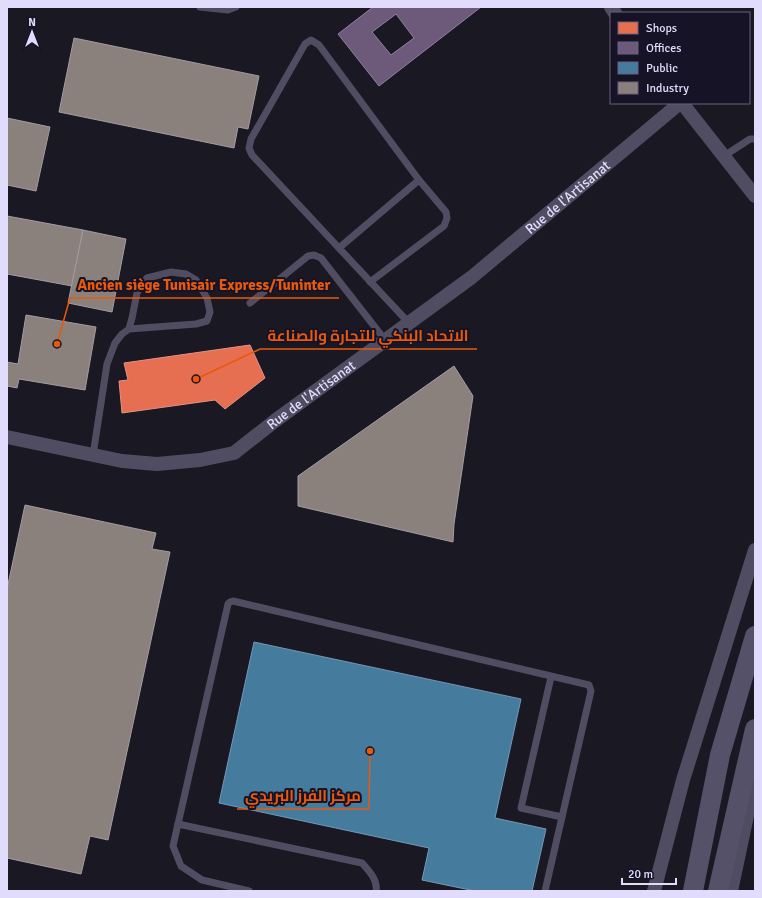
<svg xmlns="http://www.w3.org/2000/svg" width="762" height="898" font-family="Signika,Cairo,sans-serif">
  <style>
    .shops { fill: #e76f51; stroke: #e59084 }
    .offices { fill: #6d597a; stroke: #9080a1; fill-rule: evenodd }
    .public { fill: #457b9d; stroke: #7498b9 }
    .industry { fill: #8a817c; stroke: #a49ca2 }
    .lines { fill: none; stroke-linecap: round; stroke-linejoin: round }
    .lane { stroke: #504d62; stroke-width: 7 }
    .street { stroke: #504d62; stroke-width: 14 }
    .secondary { stroke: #545168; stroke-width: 20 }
    .labels { text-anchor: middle; stroke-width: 4; stroke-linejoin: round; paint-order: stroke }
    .street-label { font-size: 14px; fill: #e1dcfb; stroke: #171327 }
    .leader { fill: none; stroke: #e8590c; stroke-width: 1.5 }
    .callout-dot { fill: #e8590c; stroke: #171327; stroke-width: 1.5 }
    .callout-label { font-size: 15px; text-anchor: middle; font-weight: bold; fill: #e8590c; stroke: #171327; stroke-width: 4; stroke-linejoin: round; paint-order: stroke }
  </style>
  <rect width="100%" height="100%" fill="#1a1822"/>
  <!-- shops -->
  <path class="shops" d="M250,345L265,378L225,409L215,400L122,413L119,381L128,380L124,363Z"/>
  <!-- offices -->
  <path class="offices" d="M373,7H481L379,86L338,34ZM396,14L414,38L391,55L372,32Z"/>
  <!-- public -->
  <path class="public" d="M254,642L521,699L495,818L546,829L532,891H475L422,880L429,848L219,803Z"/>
  <!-- industry -->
  <g class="industry">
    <path d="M74,38L259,76L248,129L238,127L234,148L59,112Z"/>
    <path d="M7,118L50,127L36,191L7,185Z"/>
    <path d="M7,216L83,230L72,286L7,274Z"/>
    <path d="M83,230L126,239L112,312L68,303Z"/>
    <path d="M26,315L96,327L85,390L19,379L17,388L7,386V362L18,364Z"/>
    <path d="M454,366L473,396L454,524L453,542L298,506V476Z"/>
    <path d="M25,505L156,533L152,549L170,552L108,840L90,836L81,874L7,858V589Z"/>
  </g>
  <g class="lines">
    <!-- lane -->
    <g class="lane">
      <path d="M200,7L228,10L236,7"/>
      <path d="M724,156L750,139H755"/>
      <path d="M339,248L419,180L446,212L447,218L444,226L370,282"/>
      <path d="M250,303L308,256L314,255L321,258L385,340"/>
      <path d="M409,323L252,155L249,148L251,139L305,44L311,40L319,45L419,180"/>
      <path d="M93,455L107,364L115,343L122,334L129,329L132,318L137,293L142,284L147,278L171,272L186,274L196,280L207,298L210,312L207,321L196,324L129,329"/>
      <path d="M551,677L521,808L562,817"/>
      <path d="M178,824L362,863C369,871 378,880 376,891"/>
      <path d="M249,891L202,880L181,866L173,846L228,604L230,602L233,601L589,685L591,691L545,891"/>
    </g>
    <!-- street -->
    <g class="street">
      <path d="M611,7L615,13"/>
      <path d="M682,103L755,196"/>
      <path id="s1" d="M7,437L122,461L157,464L200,460L234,453L276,420L472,277L680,103"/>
      <path d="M654,891L683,780L755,550"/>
      <path d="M731,891L755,778"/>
    </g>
    <!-- secondary -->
    <g class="secondary">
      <path d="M693,891L720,755L755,636"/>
      <path d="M718,891L755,729"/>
    </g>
  </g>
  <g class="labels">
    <!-- street labels -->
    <g class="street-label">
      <text dy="5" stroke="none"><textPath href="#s1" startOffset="651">Rue de l'Artisanat</textPath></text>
      <text dy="5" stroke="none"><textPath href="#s1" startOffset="327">Rue de l'Artisanat</textPath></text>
    </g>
  </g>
  <!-- callouts -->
  <path class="leader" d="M57 344L70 298H339M196 379L260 349H477M370 751L369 809H237"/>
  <g class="callout-dot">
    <circle cx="57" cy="344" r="4"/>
    <circle cx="196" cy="379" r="4"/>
    <circle cx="370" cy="751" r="4"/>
  </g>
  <g class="callout-label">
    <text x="204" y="290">Ancien siège Tunisair Express/Tuninter</text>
    <text x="368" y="341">الاتحاد البنكي للتجارة والصناعة</text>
    <text x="303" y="801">مركز الفرز البريدي</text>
  </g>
  <!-- border -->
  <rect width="762" height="898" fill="none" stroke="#e1dcfb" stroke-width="16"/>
  <!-- legend -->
  <rect x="610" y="12" width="140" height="92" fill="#171327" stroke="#68637c"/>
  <rect x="618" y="22" width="20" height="12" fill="#e76f51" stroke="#68637c"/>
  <text x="646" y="32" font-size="12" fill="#e1dcfb">Shops</text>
  <rect x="618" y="42" width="20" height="12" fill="#6d597a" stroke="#68637c"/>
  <text x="646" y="52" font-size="12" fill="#e1dcfb">Offices</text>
  <rect x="618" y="62" width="20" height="12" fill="#457b9d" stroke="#68637c"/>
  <text x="646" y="72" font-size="12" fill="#e1dcfb">Public</text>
  <rect x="618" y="82" width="20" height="12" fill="#8a817c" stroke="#68637c"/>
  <text x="646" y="92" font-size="12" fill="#e1dcfb">Industry</text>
  <!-- north arrow -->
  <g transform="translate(32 32)" stroke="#171327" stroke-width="3" paint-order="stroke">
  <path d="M0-3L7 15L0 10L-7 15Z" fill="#e1dcfb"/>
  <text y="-6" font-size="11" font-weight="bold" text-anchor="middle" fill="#e1dcfb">N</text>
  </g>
  <!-- scale -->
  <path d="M622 878v6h54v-6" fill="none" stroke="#e1dcfb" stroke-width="2"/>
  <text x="628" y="878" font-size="12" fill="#e1dcfb" stroke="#171327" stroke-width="3" paint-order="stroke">20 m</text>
</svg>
